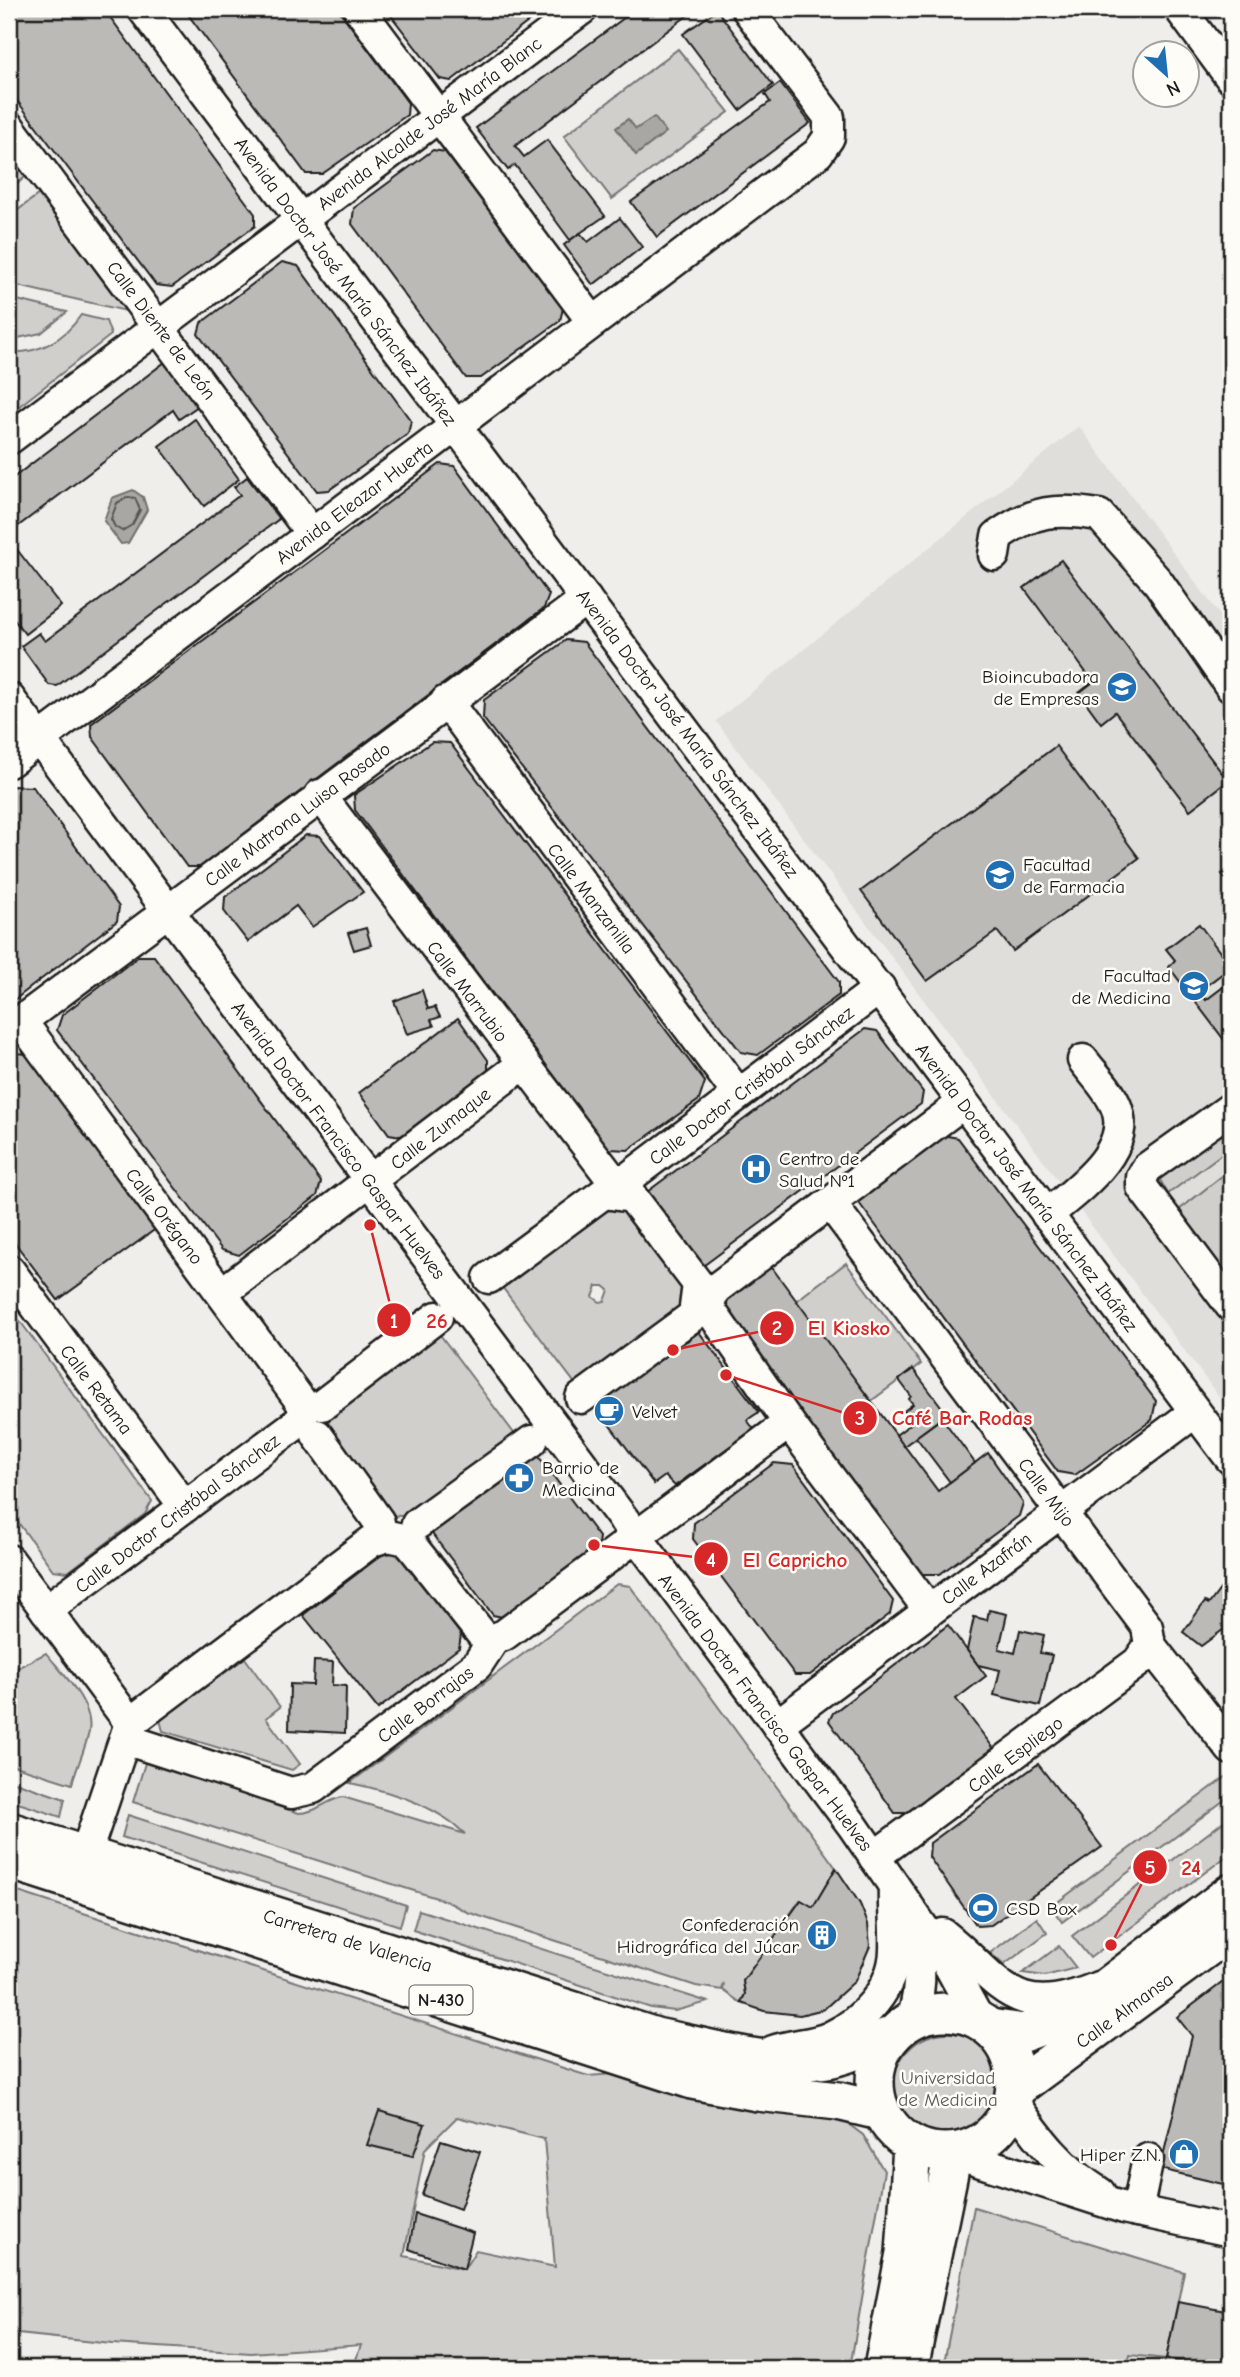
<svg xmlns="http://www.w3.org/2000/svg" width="1240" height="2377" font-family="'Comic Neue',sans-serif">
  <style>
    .built { fill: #e0deda }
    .green { fill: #d0cfcc; stroke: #767674; stroke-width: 2; fill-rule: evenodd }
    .water { fill: #a8a7a3; stroke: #706f6d; stroke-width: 2 }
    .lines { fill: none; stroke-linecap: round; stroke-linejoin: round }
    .shore { stroke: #545452; stroke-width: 2 }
    .building { fill: #bbbab6; stroke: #1c1c1c; stroke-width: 2 }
    .minor-casing { stroke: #1c1c1c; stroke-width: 35 }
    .major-casing { stroke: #1c1c1c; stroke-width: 42 }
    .minor { stroke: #fdfcf7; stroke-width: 30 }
    .major { stroke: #fdfcf7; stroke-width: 37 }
    .labels { text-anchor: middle; stroke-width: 5; stroke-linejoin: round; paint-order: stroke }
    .shield { fill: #fdfcf7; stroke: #605f5e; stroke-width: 2 }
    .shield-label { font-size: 18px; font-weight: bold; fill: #1c1c1c }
    .street-label { font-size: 19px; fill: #1c1c1c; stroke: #fdfcf7 }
    .poi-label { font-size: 19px; fill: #1c1c1c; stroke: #fdfcf7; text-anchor: start }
    .park-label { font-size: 19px; fill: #5b5b5a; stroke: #fdfcf7 }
    .leader { fill: none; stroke: #d62828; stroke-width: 2.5 }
    .callout-dot { fill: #d62828; stroke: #fdfcf7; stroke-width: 2.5 }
    .mark-label { font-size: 21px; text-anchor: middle; font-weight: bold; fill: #fff }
    .callout-label { font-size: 21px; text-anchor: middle; font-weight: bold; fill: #d62828; stroke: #fdfcf7; stroke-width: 5; stroke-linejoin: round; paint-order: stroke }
  </style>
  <rect width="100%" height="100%" fill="#f0eeea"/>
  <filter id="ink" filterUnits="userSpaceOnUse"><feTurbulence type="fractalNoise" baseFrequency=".0143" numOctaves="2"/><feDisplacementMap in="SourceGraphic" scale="14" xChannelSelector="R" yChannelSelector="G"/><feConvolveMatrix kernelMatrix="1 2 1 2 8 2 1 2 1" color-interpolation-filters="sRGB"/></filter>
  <g filter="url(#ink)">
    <!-- built -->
    <path class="built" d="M1079,426L1231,630V1413L716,721Z"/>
    <!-- green -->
    <g class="green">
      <path d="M678,49L729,112L612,199L564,136Z"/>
      <path d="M9,155L25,177L9,191Z"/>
      <path d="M39,194L126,311L9,284V217Z"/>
      <path d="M9,298L67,312L41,333L9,340Z"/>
      <path d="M81,315L106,321L111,335L9,414V352C39,354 64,340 81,315Z"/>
      <path d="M1231,1123V1147L1168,1194L1159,1178Z"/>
      <path d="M1222,1176L1231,1188V1279L1179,1210Z"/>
      <path d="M601,1202L635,1211L693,1288L684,1318L583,1394L496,1279ZM597,1286H604L609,1290L605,1301L600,1302L593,1297Z"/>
      <path d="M846,1263L921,1364L871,1401L796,1301Z"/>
      <path d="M9,1306L152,1501L145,1514L68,1572L53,1570L9,1510Z"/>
      <path d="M435,1328L519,1440L421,1517L383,1515L328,1439L329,1417Z"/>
      <path d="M617,1584L630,1586L836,1868L813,1907L800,1900L743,1981L745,1994L741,2003L723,1990L724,1983L722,1990L696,1986L467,1912L446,1901L133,1802L146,1760L299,1813C316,1813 326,1800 343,1797L465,1834C436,1805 390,1791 350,1783Z"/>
      <path d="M46,1653C62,1673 94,1703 89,1732C85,1749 77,1767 72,1784L9,1764V1672Z"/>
      <path d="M245,1658L280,1707L266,1718L300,1764L292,1770L163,1731L160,1720Z"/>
      <path d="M1231,1773V1795L1062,1922L1051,1907Z"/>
      <path d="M9,1780L65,1799L61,1817L9,1800Z"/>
      <path d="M128,1815L406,1905L400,1926L122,1837Z"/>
      <path d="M1231,1816V1853L1090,1958L1072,1936Z"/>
      <path d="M9,1889L588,2076L625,2073L836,2115L863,2135L884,2171L850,2368H353L361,2345L251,2353L112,2344L9,2333ZM457,2117L544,2139L555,2267L476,2250L464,2269L404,2256L425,2149Z"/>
      <path d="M419,1910L708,2002L675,2011L651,2008L413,1930Z"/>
      <path d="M1037,1918L1047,1933L1004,1965L990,1953Z"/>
      <path d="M1059,1946L1076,1968L1045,1976L1023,1973Z"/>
      <circle cx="948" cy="2088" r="55"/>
      <path d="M974,2207L1184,2272L1166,2359L1208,2368H1164L1165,2359L1130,2355L1127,2368H943Z"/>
    </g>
    <!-- water -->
    <g class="water">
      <path d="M654,117L666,132L636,155L616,128L628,119L636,129Z"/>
      <path d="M133,490L143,497L147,510L128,543L121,544L104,521L112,498Z"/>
    </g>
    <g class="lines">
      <!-- shore -->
      <path class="shore" d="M128,497L135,498L140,510L132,525L122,531L115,527L111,519L117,503Z"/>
    </g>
    <!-- building -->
    <g class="building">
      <path d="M9,9H104L255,214V226L172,287L156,285L9,90Z"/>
      <path d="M184,9H338L408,103L407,115L322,174H306Z"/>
      <path d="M386,9H545L451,81L440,79Z"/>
      <path d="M636,9H696L515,146L524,157L547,140L605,216L570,240L515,165L508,170L476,128Z"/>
      <path d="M717,10L773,85L740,110L683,34Z"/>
      <path d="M780,83L810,123L657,237L631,202L770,102L765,94Z"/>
      <path d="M433,150L445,152L563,308L560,321L481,378H466L352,224L354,208Z"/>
      <path d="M620,218L642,247L593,285L564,245L580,233L588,242Z"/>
      <path d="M282,262L298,266L411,421L408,434L329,490L317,491L198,334L201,323Z"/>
      <path d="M165,362L198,406L179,419L173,410L9,533V481Z"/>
      <path d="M195,419L239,479L204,506L159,446Z"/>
      <path d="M440,464L454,466L549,595L544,608L200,867H187L92,737L91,724Z"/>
      <path d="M247,477L279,519L57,686L49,685L21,646L39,633L45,641L240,495L234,487Z"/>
      <path d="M15,547L61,606L25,634L9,613V551Z"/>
      <path d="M1061,560L1228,781L1190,810L1115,712L1101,723L1079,693L1093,682L1024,588Z"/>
      <path d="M566,640L584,642L839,982V995L758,1055L741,1052L483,718L484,700Z"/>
      <path d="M432,742L450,743L705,1082L699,1100L628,1150L609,1149L355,810L354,795Z"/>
      <path d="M1056,746L1139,858L1013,951L997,931L927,981L861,891Z"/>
      <path d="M13,786L33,787L119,907L117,921L9,1004V789Z"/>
      <path d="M306,835L320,836L363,892L312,927L296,906L248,942L224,911L225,897Z"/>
      <path d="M1231,867V886L1222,874Z"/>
      <path d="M1199,924L1231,967L1199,991L1206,1000L1231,981V1049L1169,967L1175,960L1166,949Z"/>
      <path d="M366,928L371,945L354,950L348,933Z"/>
      <path d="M139,956H154L321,1182L317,1196L239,1255L222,1250L57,1030L62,1015Z"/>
      <path d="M422,990L428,1009L435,1007L440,1017L431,1020L434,1026L407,1034L394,1001Z"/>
      <path d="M458,1018L488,1060V1072L401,1136L389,1134L359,1093Z"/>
      <path d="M865,1029L877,1031L923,1092L921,1104L703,1266L691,1264L647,1204V1192Z"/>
      <path d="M13,1053L30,1054L157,1228L58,1300L9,1235V1056Z"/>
      <path d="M942,1135L958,1138L1156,1401L1152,1420L1075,1475L1058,1472L859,1203L866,1188Z"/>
      <path d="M770,1265L938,1491L988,1453L1023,1503L1019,1516L940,1574H920L726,1310L728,1297Z"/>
      <path d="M678,1331L687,1341L699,1332L759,1412L747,1420L754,1429L675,1486L665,1476L654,1484L596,1407L607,1399L600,1389Z"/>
      <path d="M913,1369L947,1414L904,1446L896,1435L913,1422L904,1411L913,1404L909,1399L911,1396L899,1380Z"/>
      <path d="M942,1418L975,1463L950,1482L916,1437Z"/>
      <path d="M536,1453L599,1537L597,1552L507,1618L493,1615L430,1531Z"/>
      <path d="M774,1463L793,1465L893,1601L890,1614L810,1675H795L693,1539L694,1523Z"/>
      <path d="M402,1552L461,1635L459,1648L378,1709L303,1615L383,1554Z"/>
      <path d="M1224,1584L1231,1590V1624L1201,1646L1183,1632L1205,1602L1209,1604Z"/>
      <path d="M989,1610L1007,1614L999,1649L1015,1653L1020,1630L1044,1635L1040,1653L1052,1655L1040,1706L994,1695L1000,1670L978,1665L967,1650L974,1617L987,1620Z"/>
      <path d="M948,1625L986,1676L956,1699L995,1750L908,1813H895L829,1721L833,1713Z"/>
      <path d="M314,1661L333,1662L332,1685L346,1686L345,1733L289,1730L290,1684L313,1685Z"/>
      <path d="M1038,1764L1102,1847L991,1925L977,1926L929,1857L930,1843Z"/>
      <path d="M836,1868L860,1904L868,1924L870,1946L855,1981L824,2009L800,2015L764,2011L741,2003L745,1994L743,1981L801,1900L813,1907Z"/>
      <path d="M1231,1976V2186L1160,2169L1192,2036L1177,2017Z"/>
      <path d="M379,2111L425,2124L413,2156L367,2145Z"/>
      <path d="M441,2140L480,2152L460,2209L422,2195Z"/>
      <path d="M415,2214L473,2233L464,2269L409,2249Z"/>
      <path d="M1178,2302L1231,2312L1223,2368L1166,2359Z"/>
    </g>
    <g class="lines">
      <!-- minor casing -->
      <g class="minor-casing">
        <g id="minor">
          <path d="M143,9L1231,1459"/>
          <path d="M359,9L592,321"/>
          <path d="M1180,9L1231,78"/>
          <path d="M9,127L312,534"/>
          <path d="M9,439L582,9"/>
          <path d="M994,555L997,536C1034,510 1056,508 1099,515L1158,582L1231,687"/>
          <path d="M9,698L853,1826L950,1967L979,2020"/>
          <path d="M446,701L738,1094"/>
          <path d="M9,762L818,153L829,137V117L747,9"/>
          <path d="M320,795L612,1179H627L880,988"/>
          <path d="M21,1021L302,1403L304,1413L300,1421L46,1610"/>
          <path d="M9,1030L586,599"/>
          <path d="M1231,1108L1147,1168L1142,1177V1187L1231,1306"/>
          <path d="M831,1204L1147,1627L1150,1645L1231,1749"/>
          <path d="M1047,1215C1075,1191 1132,1152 1117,1109C1111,1091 1094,1075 1083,1060"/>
          <path d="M9,1270L185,1507"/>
          <path d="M489,1278L604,1193L632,1197L698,1284L694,1315L581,1398"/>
          <path d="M222,1293L523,1064"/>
          <path d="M322,1405L437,1317"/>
          <path d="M317,1435L379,1522"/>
          <path d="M417,1524L532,1441"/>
          <path d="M9,1560L130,1723"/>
          <path d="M929,1610L789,1423L708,1307L714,1290L963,1103"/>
          <path d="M130,1723L372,1541L388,1536L407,1540L484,1637L494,1639"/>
          <path d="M777,1725L1195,1412"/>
          <path d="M125,1739L291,1793L313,1788L477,1665L494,1639L504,1635L789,1423"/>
          <path d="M85,1856L130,1723"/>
          <path d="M874,1857L1138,1662L1150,1645"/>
          <path d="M910,1919C920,1958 924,1981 912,2020"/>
          <path d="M943,1934C1001,1980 1011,2024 1098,1987"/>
          <path d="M773,2051C791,2044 813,2045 830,2037C863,2022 894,1988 895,1950C896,1929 893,1907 894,1886"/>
          <path d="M1013,2102C1038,2138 1062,2170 1100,2193"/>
          <path d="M953,2153L1124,2208L1231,2231"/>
          <path d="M1137,2211L1148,2159"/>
        </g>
      </g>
      <!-- major casing -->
      <g class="major-casing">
        <g id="major">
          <path d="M9,1831L656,2037C712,2048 776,2069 832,2058C852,2054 873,2042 893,2035"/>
          <path d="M9,1860L692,2080L758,2092L838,2101L880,2111"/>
          <circle cx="945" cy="2082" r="70"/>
          <path d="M990,2028L1023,2033L1069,2016L1231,1893"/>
          <path d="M1015,2089L1231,1930"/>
          <path d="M883,2368L905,2253L912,2146"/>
          <path d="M909,2368L953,2153"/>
        </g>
      </g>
      <!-- minor -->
      <use href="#minor" class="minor"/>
      <!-- major -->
      <use href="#major" class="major"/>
    </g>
  </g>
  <!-- icons -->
  <defs>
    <g id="university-disc" transform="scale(1.575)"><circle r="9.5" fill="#1f6fb2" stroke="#fdfcf7"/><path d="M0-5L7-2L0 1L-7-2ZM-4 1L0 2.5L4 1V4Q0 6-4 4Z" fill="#fff"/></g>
    <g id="hospital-disc" transform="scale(1.575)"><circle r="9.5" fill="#1f6fb2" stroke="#fdfcf7"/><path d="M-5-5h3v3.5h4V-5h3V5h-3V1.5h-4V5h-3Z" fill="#fff"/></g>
    <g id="cafe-disc" transform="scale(1.575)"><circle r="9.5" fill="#1f6fb2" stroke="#fdfcf7"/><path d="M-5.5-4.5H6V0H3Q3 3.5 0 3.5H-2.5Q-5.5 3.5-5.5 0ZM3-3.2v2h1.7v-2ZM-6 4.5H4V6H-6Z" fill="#fff"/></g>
    <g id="pharmacy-disc" transform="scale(1.575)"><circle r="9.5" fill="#1f6fb2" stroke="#fdfcf7"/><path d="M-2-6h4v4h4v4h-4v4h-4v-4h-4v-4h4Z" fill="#fff"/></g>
    <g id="stadium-disc" transform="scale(1.575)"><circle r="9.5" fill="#1f6fb2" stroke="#fdfcf7"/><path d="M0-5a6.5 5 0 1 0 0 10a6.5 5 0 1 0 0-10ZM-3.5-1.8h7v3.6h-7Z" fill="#fff"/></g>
    <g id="building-disc" transform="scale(1.575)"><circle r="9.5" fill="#1f6fb2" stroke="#fdfcf7"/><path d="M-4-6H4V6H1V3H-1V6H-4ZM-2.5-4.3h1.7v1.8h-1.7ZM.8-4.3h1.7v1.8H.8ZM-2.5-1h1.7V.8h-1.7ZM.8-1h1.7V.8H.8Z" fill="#fff"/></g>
    <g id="shop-disc" transform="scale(1.575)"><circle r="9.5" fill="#1f6fb2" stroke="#fdfcf7"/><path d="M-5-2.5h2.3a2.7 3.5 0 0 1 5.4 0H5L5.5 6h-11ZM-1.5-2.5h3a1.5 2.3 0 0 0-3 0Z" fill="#fff"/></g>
  </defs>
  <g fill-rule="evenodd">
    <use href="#university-disc" x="1122" y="687"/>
    <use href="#university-disc" x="1000" y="875"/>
    <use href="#university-disc" x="1194" y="986"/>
    <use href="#hospital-disc" x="756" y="1169"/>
    <use href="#cafe-disc" x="609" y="1411"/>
    <use href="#pharmacy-disc" x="519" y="1478"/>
    <use href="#stadium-disc" x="983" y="1908"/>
    <use href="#building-disc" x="822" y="1935"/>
    <use href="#shop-disc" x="1184" y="2154"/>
  </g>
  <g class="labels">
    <!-- shield labels -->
    <rect class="shield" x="409.5" y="1985.5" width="63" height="29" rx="5"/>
    <g class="shield-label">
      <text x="441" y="2006">N-430</text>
    </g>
    <!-- street labels -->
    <g class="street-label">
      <text transform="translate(429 123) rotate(-37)" y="7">Avenida Alcalde José María Blanc</text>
      <text transform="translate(346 281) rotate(53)" y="7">Avenida Doctor José María Sánchez Ibáñez</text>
      <text transform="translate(162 330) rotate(53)" y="7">Calle Diente de León</text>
      <text transform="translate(354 502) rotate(-37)" y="7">Avenida Eleazar Huerta</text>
      <text transform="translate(688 733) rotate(53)" y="7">Avenida Doctor José María Sánchez Ibáñez</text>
      <text transform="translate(297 814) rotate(-37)" y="7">Calle Matrona Luisa Rosado</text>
      <text transform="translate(592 898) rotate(53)" y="7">Calle Manzanilla</text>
      <text transform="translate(468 991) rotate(53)" y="7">Calle Marrubio</text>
      <text transform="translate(751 1085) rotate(-37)" y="7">Calle Doctor Cristóbal Sánchez</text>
      <text transform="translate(440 1128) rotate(-38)" y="7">Calle Zumaque</text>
      <text transform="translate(339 1140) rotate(53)" y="7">Avenida Doctor Francisco Gaspar Huelves</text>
      <text transform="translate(1027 1187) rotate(53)" y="7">Avenida Doctor José María Sánchez Ibáñez</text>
      <text transform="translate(165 1216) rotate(53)" y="7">Calle Orégano</text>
      <text transform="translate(97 1389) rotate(53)" y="7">Calle Retama</text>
      <text transform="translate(1047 1492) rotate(53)" y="7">Calle Mijo</text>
      <text transform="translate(177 1513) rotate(-37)" y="7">Calle Doctor Cristóbal Sánchez</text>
      <text transform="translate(986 1568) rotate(-37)" y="7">Calle Azafrán</text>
      <text transform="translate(425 1704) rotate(-37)" y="7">Calle Borrajas</text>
      <text transform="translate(766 1712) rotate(53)" y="7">Avenida Doctor Francisco Gaspar Huelves</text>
      <text transform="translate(1015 1754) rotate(-37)" y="7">Calle Espliego</text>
      <text transform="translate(348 1940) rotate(17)" y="7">Carretera de Valencia</text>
      <text transform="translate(1124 2010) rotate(-36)" y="7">Calle Almansa</text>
    </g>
    <!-- poi labels -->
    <g class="poi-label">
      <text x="1099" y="683" text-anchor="end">Bioincubadora<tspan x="1099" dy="22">de Empresas</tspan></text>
      <text x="1023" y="871">Facultad<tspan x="1023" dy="22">de Farmacia</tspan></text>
      <text x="1171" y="982" text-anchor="end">Facultad<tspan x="1171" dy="22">de Medicina</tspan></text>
      <text x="779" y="1165">Centro de<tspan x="779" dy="22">Salud Nº1</tspan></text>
      <text x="632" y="1418">Velvet</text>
      <text x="542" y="1474">Barrio de<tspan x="542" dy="22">Medicina</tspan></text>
      <text x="1006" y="1915">CSD Box</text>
      <text x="799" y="1931" text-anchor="end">Confederación<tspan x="799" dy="22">Hidrográfica del Júcar</tspan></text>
      <text x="1161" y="2161" text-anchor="end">Hiper Z.N.</text>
    </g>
    <!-- park labels -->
    <g class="park-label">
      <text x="948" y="2084">Universidad<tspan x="948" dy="22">de Medicina</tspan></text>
    </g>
  </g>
  <!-- callouts -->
  <path class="leader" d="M370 1225L394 1320M673 1350L777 1328M726 1375L860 1418M594 1545L711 1559M1111 1945L1150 1867"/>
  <g class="callout-dot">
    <circle cx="370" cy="1225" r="7"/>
    <circle cx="673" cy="1350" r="7"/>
    <circle cx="726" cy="1375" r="7"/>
    <circle cx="594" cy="1545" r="7"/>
    <circle cx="1111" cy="1945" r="7"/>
    <circle cx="394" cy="1320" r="18"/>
    <circle cx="777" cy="1328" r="18"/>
    <circle cx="860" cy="1418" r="18"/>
    <circle cx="711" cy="1559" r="18"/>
    <circle cx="1150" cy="1867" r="18"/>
  </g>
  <g class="mark-label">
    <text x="394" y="1328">1</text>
    <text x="777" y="1335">2</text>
    <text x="860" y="1425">3</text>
    <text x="711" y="1567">4</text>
    <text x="1150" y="1875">5</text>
  </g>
  <g class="callout-label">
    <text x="437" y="1328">26</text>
    <text x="849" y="1335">El Kiosko</text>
    <text x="962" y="1425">Café Bar Rodas</text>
    <text x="795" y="1567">El Capricho</text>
    <text x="1191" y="1875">24</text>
  </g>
  <!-- margin -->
  <rect width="1240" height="2377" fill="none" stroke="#fdfcf7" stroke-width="35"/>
  <rect x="18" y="18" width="1205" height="2342" fill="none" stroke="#1c1c1c" stroke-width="2.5" filter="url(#ink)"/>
  <!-- north arrow -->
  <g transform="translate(1166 74) rotate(153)"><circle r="33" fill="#fdfcf7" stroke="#a3a29f" stroke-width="2"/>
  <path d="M0-5L12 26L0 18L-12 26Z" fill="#1f6fb2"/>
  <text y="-10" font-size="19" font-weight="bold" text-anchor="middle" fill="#1c1c1c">N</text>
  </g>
</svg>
